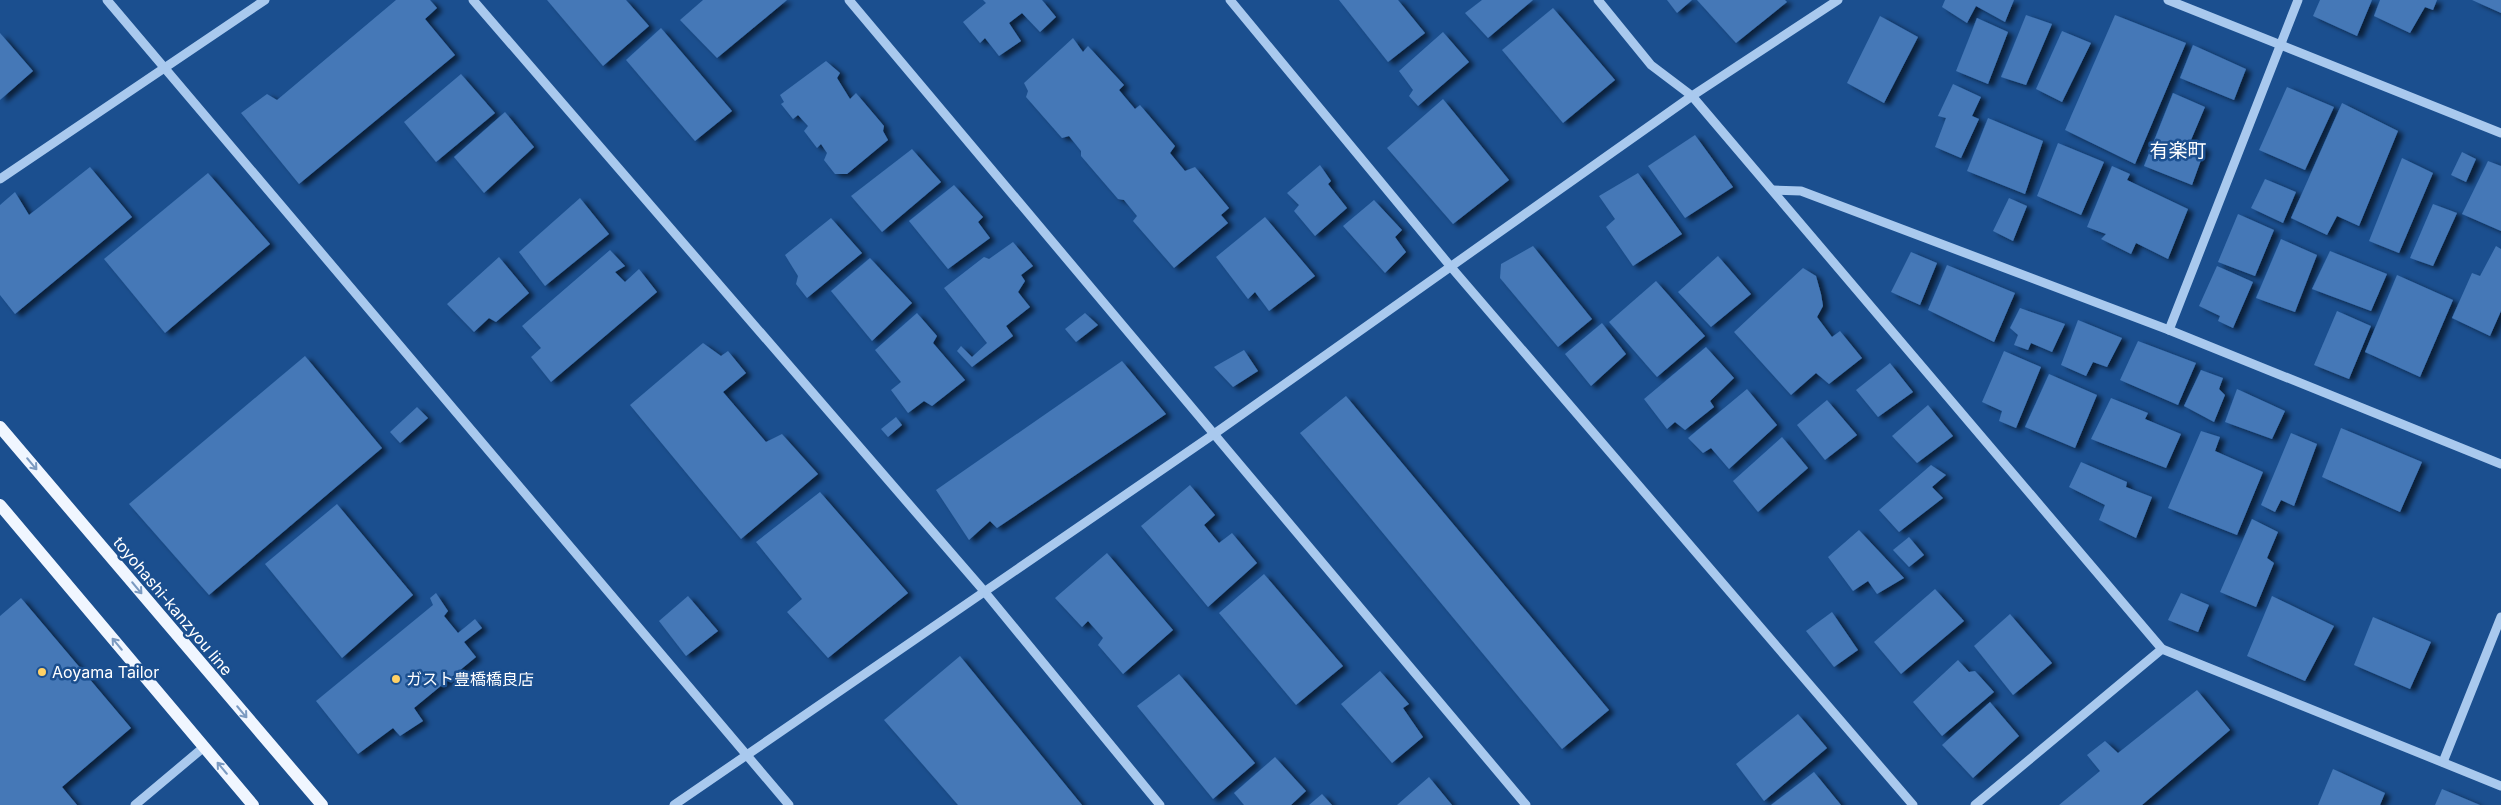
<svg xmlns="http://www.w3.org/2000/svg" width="2501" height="805" font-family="Inter,'Noto Sans JP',sans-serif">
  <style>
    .building { fill: #4478b7; filter: url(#shadow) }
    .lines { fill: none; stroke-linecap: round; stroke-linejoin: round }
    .minor { stroke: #a9c9ee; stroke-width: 9 }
    .major { stroke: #f0f6ff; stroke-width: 12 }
    .oneway { stroke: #7b9ac1 }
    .poi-dot { fill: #ffd166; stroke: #1b4f8f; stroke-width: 2 }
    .labels { text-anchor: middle; stroke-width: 5; stroke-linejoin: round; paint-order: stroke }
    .street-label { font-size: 16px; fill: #fff; stroke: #1b4f8f }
    .poi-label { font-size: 16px; fill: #fff; stroke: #1b4f8f; text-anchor: start }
    .quarter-label { font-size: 19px; fill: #fff; stroke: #1b4f8f }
  </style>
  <defs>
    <filter id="shadow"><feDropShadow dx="5.5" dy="3" stdDeviation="2.5" flood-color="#0009"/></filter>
  </defs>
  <rect width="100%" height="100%" fill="#1b4f8f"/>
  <!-- building -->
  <g class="building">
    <path d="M396,0H430L437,8L425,19L455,55L299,184L241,113L267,94L277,100Z"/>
    <path d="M547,0H626L649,26L603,66Z"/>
    <path d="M703,0H787L717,58L680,20Z"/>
    <path d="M983,0H1042L1056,17L1040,32L1022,13L1009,23L1021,41L999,56L985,38L980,43L963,22L986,3Z"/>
    <path d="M1339,0H1398L1425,33L1388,62Z"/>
    <path d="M1482,0H1533L1488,38L1465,13Z"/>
    <path d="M1667,0H1692L1677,13Z"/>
    <path d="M1697,0H1785L1787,2L1736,43Z"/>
    <path d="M1945,0H2014L2005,22L1976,6L1967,23L1942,7Z"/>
    <path d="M2320,0H2372L2357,36L2313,16Z"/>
    <path d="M2380,0H2437L2433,10L2425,7L2410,33L2374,16Z"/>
    <path d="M2472,0H2501V13Z"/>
    <path d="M1553,8L1615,80L1563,123L1502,50Z"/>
    <path d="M2026,15L2052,24L2026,85L2001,77Z"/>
    <path d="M2115,15L2186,43L2135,164L2065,130Z"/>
    <path d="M1880,16L1918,37L1884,103L1847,83Z"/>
    <path d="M1977,18L2008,32L1988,84L1956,71Z"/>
    <path d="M661,28L732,111L695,141L626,60Z"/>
    <path d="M2062,31L2091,43L2062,102L2036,89Z"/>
    <path d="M1443,32L1469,62L1418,106L1409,96L1413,90L1399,71Z"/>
    <path d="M0,33L33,71L0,100Z"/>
    <path d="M1073,38L1083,52L1088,46L1124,85L1119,90L1135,109L1140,105L1175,146L1170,153L1185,171L1195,167L1229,208L1221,215L1228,223L1174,268L1133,221L1137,216L1124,200L1118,199L1081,156V151L1069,136L1062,138L1026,97L1028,91L1024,83Z"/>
    <path d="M2193,45L2246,69L2234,100L2180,78Z"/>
    <path d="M826,61L840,73L837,78L850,99L856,93L884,126L883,131L888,140L847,174H835L824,160L827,153L821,144L817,148L804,131L808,126L798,115L793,119L781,104L784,102L780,95Z"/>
    <path d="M461,74L495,113L436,162L404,122Z"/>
    <path d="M1953,84L1981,97L1972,116L1979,119L1961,158L1935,147L1946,118L1938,116Z"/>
    <path d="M2287,87L2334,107L2305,170L2259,150Z"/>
    <path d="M2173,93L2205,107L2191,140L2205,149L2192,185L2144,166Z"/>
    <path d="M1443,99L1509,180L1453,224L1387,148Z"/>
    <path d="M2342,103L2398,131L2359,226L2337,216L2327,235L2291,218Z"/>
    <path d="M505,112L534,147L484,193L454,157Z"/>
    <path d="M1988,118L2043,141L2025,194L1967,171Z"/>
    <path d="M1695,135L1733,187L1685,218L1648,166Z"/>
    <path d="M2058,143L2104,162L2081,215L2037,196Z"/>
    <path d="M912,149L941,182L882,232L851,196Z"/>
    <path d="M2462,152L2476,159L2466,182L2451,175Z"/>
    <path d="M2402,158L2433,173L2399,253L2369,241Z"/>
    <path d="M2488,161L2501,166V231L2462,214Z"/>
    <path d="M1320,165L1331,181L1328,184L1347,208L1315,236L1294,211L1299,205L1287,193Z"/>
    <path d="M2112,166L2130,174L2127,180L2188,209L2168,259L2136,243L2131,254L2101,239L2106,234L2087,227Z"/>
    <path d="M90,167L132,217L15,314L0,295V205L15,192L29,215Z"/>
    <path d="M208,173L270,244L165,333L104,259Z"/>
    <path d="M1638,173L1682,234L1633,266L1606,227L1615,219L1599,196Z"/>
    <path d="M2265,179L2296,192L2283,223L2251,208Z"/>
    <path d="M954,185L983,217L978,222L990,238L948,269L909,221Z"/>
    <path d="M580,198L609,234L545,286L519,252Z"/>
    <path d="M2009,198L2027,206L2013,241L1993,231Z"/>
    <path d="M1374,200L1402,230L1395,237L1406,252L1385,273L1343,226Z"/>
    <path d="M2433,204L2457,213L2433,266L2410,258Z"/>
    <path d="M2238,214L2274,230L2255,276L2218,262Z"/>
    <path d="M1265,217L1315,276L1269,311L1255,292L1248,299L1216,257Z"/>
    <path d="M831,218L862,253L807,298L796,284L798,276L785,255Z"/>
    <path d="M2281,239L2317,255L2295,312L2256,298Z"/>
    <path d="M1013,242L1033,266L1021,275L1025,281L1018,292L1030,307L1006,326L1013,336L972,367L957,351L961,346L972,357L987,343L944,288L984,257L989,259Z"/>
    <path d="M1533,246L1592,319L1558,347L1500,278L1501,264Z"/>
    <path d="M2496,246L2501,249V311L2490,336L2452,318L2472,273L2480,276Z"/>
    <path d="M610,250L625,266L615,272L625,282L639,269L657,292L551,382L531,357L541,348L522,326Z"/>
    <path d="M2330,251L2387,274L2371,311L2312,289Z"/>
    <path d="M1911,252L1937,263L1920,305L1891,292Z"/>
    <path d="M1718,256L1751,294L1711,327L1678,292Z"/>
    <path d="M499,257L529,293L496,322L489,318L474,332L447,304Z"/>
    <path d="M870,258L912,303L872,341L831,291Z"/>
    <path d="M1947,265L2015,293L1994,342L1928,310Z"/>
    <path d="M2217,266L2253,282L2233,328L2218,321L2220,316L2199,306Z"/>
    <path d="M1803,268L1816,276L1821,294L1823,306L1817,317L1832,337L1840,331L1862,358L1829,384L1816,373L1791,395L1734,332Z"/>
    <path d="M2397,275L2453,300L2420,377L2365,352Z"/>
    <path d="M1656,281L1705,336L1657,377L1609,322Z"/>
    <path d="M2020,308L2065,324L2052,352L2031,343L2028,350L2014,345L2018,335L2010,328Z"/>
    <path d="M2337,311L2371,326L2349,379L2314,365Z"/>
    <path d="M917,313L937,336L933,343L965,380L932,406L924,401L908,413L891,390L901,382L875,350Z"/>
    <path d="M1085,313L1098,325L1076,342L1065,329Z"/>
    <path d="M2078,320L2122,338L2107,367L2093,362L2086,376L2061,365Z"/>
    <path d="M1602,323L1626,354L1591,386L1565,354Z"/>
    <path d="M2138,341L2196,363L2178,405L2120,380Z"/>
    <path d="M703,343L721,356L728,351L746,373L723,392L766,442L782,434L818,474L741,539L630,405Z"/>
    <path d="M1706,347L1734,378L1710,401L1714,407L1685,430L1675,422L1667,429L1644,399Z"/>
    <path d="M1244,350L1258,371L1233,387L1214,367Z"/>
    <path d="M2004,351L2041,367L2016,428L1999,421L2002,411L1982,402Z"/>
    <path d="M305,356L382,448L209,595L129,504Z"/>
    <path d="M1122,361L1166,414L997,528L990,521L969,540L936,490Z"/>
    <path d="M1890,363L1913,392L1878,417L1856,390Z"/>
    <path d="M2201,370L2223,378L2219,389L2225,395L2214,422L2184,406Z"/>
    <path d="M2049,374L2097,395L2075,448L2025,427Z"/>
    <path d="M1747,389L1777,425L1729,469L1711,448L1703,453L1688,438Z"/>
    <path d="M2237,389L2285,411L2272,439L2225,422Z"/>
    <path d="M1346,396L1609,710L1562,749L1300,433Z"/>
    <path d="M2111,398L2148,413L2145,419L2181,434L2166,468L2091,439Z"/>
    <path d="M1827,400L1857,435L1825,460L1797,425Z"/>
    <path d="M1928,405L1953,436L1917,463L1892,436Z"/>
    <path d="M417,407L428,418L400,443L390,432Z"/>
    <path d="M896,417L902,425L888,437L881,429Z"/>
    <path d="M2341,428L2422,462L2400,512L2322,477Z"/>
    <path d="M2201,431L2220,437L2215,451L2263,472L2237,535L2168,508Z"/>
    <path d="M2291,433L2317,444L2294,506L2281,500L2275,512L2261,505Z"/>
    <path d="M1782,437L1808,468L1758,512L1733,481Z"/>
    <path d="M2081,462L2127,482L2126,487L2152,497L2136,538L2099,520L2105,505L2069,487Z"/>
    <path d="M1931,465L1946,475L1932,487L1943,498L1899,532L1879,510Z"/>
    <path d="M1190,485L1215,515L1204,525L1219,543L1232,533L1257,563L1208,607L1141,526Z"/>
    <path d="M820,492L908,593L828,658L787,612L802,599L756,542Z"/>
    <path d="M337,504L413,595L342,658L265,564Z"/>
    <path d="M2252,519L2278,532L2267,558L2274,563L2256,607L2220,592Z"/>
    <path d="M1859,530L1904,578L1877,594L1868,581L1853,591L1828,557Z"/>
    <path d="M1909,537L1924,555L1909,567L1893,550Z"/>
    <path d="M1107,553L1173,630L1123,674L1098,645L1103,638L1088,621L1082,627L1055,598Z"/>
    <path d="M1264,574L1343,666L1296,705L1219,613Z"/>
    <path d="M1935,589L1964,621L1901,674L1874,642Z"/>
    <path d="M436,593L448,611L444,616L458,633L475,619L482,628L464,642L476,657L414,708L423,721L400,736L393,728L358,754L316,701L433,605L430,598Z"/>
    <path d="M2181,593L2209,605L2198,632L2168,620Z"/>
    <path d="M688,596L718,631L686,656L659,621Z"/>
    <path d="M2272,596L2334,626L2305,681L2247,656Z"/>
    <path d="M21,598L131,728L62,787L77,805H0V616Z"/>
    <path d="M1832,612L1858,650L1834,667L1806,631Z"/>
    <path d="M2010,614L2052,663L2013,695L1974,646Z"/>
    <path d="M2373,617L2431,642L2410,689L2354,665Z"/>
    <path d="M960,656L1082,805H958L884,720Z"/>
    <path d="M1958,660L1969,672L1975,671L1994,692L1942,736L1913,702Z"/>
    <path d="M1380,671L1409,704L1403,708L1423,737L1392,763L1341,704Z"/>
    <path d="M1179,674L1255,763L1213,799L1137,706Z"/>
    <path d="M2197,690L2230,730L2142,805H2059L2100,771L2087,755L2105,741L2118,753Z"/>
    <path d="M1990,702L2019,736L1973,778L1942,745Z"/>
    <path d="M1798,714L1827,748L1764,801L1736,764Z"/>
    <path d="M1275,757L1306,791L1291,805H1244L1234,793Z"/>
    <path d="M2333,769L2385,793L2380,805H2318Z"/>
    <path d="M1814,772L1841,805H1771Z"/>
    <path d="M1429,777L1452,805H1397Z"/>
    <path d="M2442,789L2480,805H2435Z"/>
    <path d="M1322,794L1332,805H1309Z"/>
  </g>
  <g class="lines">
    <!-- minor -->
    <g class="minor">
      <path d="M107,0L789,805"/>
      <path d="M473,0L984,591L1160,805"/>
      <path d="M849,0L1526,805"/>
      <path d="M1230,0L1451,267L1913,805"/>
      <path d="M1598,0L1651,65L1692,96L2162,649L2501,786"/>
      <path d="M2168,0L2501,133"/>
      <path d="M0,179L265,0"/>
      <path d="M1773,190L1801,191L2169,330L2501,464"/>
      <path d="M2169,330L2298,0"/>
      <path d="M2443,762L2501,617"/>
      <path d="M135,805L204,747"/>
      <path d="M674,805L1214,434L1692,96L1838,0"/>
      <path d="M1975,805L2162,649"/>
    </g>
    <!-- major -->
    <g class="major">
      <path d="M0,427L322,805"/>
      <path d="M0,505L253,805"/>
    </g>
  </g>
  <!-- one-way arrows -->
  <defs><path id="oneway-shaft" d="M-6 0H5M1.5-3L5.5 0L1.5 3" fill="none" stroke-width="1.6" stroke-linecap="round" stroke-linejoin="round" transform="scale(1.25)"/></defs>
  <g class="oneway">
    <use href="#oneway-shaft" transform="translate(32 464) rotate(50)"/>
    <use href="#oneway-shaft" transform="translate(137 588) rotate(50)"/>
    <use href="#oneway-shaft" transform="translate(117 644) rotate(-130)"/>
    <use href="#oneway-shaft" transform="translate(242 712) rotate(50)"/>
    <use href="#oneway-shaft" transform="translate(222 768) rotate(-130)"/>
  </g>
  <!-- markers -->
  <g class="poi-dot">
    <circle cx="42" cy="672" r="5"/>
    <circle cx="396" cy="679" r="5"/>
  </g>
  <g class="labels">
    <!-- street labels -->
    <g class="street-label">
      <text transform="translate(173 606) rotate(50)" y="6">toyohashi-kanzyou line</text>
    </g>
    <!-- poi labels -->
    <g class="poi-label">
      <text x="52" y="678">Aoyama Tailor</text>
      <text x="406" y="685">ガスト豊橋橋良店</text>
    </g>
    <!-- quarter labels -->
    <g class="quarter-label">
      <text x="2178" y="157">有楽町</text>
    </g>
  </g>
</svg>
